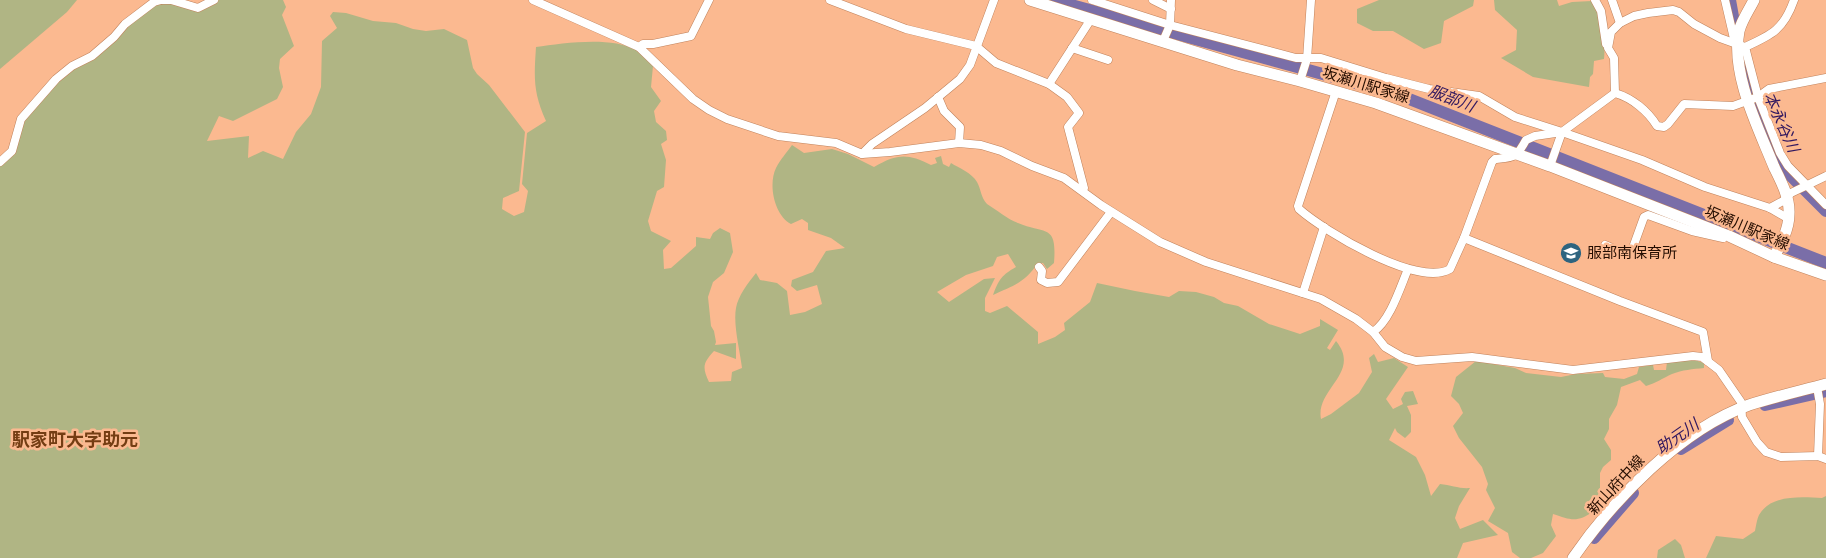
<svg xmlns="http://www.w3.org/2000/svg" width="1826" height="558" font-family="Arial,'Noto Sans JP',sans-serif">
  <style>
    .green { fill: #b0b584 }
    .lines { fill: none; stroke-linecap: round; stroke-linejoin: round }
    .river { stroke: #7a6ea8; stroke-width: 12 }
    .minor-casing { stroke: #c0825b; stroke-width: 9 }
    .secondary-casing { stroke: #c0825b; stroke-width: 12 }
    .minor { stroke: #fff; stroke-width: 8 }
    .secondary { stroke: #fff; stroke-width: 11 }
    .labels { text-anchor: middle; stroke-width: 5; stroke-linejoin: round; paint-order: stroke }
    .street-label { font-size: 15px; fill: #240d01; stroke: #fbb990 }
    .poi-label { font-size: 15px; fill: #240d01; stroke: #fbb990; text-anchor: start }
    .water-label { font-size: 16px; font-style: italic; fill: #30175f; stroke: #fbb990 }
    .quarter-label { font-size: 18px; font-weight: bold; fill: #743d13; stroke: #fbb990 }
  </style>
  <rect width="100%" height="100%" fill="#fbb990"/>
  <!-- green -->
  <g class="green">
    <path d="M0,0H77L67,12L0,69Z"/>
    <path d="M219,0H283L286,7L282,15L294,46L280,59L279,68L283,87L277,99L233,121L219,116L207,141L249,136L248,158L263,151L283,159L296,132L311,114L321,87L322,41L337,28L330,16L333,12L346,13L373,21L396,23L413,29L426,31L444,29L467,40L473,68L477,74L489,85L525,132L519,191L503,198L502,209L514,216L524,212L528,191L522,184L527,133L546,121C533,92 534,78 536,47C563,43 612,36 636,50C642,54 648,61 653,66L651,87L661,101L654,111L656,122L666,131L667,140L661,144L666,160L664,187L657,191L648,221L651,231L671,241L663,250L664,269L671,268L696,246V237L710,239L713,233L720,228L730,233L733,252L724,273L713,282L708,297L711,326L714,331L716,342L715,345L736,343V359L714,351C703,363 702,367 709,382L731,381L732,372L742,368C740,351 733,325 736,308C738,296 748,283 756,273L760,280L777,283L787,291L790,315L805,312L822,304L817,285L797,291L791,286L792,280L813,272L826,251L845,248L831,238L808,230V223L802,219L791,224C774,215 768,184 776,168C780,160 787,152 792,145L804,153L832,149L848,154L874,167C897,154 907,153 931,165L937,163L935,158L941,156L943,164L949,167L951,163C959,168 972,173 977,182C981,189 981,198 987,204C997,210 1007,219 1018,223C1046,235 1057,223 1054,263L1047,269L1043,263H1038C1024,283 1015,285 993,295C999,279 1002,275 1016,267L1008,254L997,257L993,266L966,275L937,292L949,302L984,279L995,278L985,298V311L990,313L1007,306L1038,332V344L1055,337L1065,330L1064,323L1090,302L1097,283L1135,291L1169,297L1179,291L1196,292L1214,297L1224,303L1238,306L1269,324L1300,334L1320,326V319L1338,330L1327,348L1330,350L1336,341C1362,373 1315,389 1321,419L1331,414L1359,393L1372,372L1369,358L1374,354L1378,362L1394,358L1408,367L1386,399L1393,409L1403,404L1401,399L1405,392L1413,391L1418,404L1407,406L1411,415V432L1405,438L1397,432L1395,428L1389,440L1416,457L1425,475L1431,496L1440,484C1451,485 1460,489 1470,488L1459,506L1455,518L1460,529L1483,520L1498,535L1463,543L1457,558H0V165L12,154L23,122L57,80L126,25L152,7L161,3H167L198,10Z"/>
    <path d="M1379,0H1474L1473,6L1444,21L1441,43L1424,49L1393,31H1373L1357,23V9Z"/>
    <path d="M1494,0H1557L1559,6L1572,2L1592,1C1601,18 1606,40 1604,59L1594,61L1593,74L1590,77L1589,87L1533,77L1501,58L1516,50L1517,30L1495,10Z"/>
    <path d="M1691,359L1704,363V368C1693,369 1682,370 1672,374C1663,378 1656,383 1646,386L1640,380L1621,387L1617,405L1609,419V429L1604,439L1611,450V460L1603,467L1600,473V488L1594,511C1577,523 1571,520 1553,514L1551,525L1556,536L1543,553L1531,558H1520L1512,552L1508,533L1488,521L1495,508L1486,490L1488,484L1482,467L1459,438L1453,426L1463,413L1459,404L1451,396L1456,377L1476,361L1515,368L1526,373L1561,377L1576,374L1603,373L1605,377L1624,379L1637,374L1639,367L1653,365L1654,370H1666L1667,362Z"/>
    <path d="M1826,496V558H1706L1716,536L1743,539L1755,531C1756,526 1757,519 1759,515C1771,494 1802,497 1822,498Z"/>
    <path d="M1675,539L1681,545L1685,558H1657L1658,550Z"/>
  </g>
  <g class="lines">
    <!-- river -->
    <g class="river">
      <path d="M1053,0L1399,95L1826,263"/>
      <path d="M1730,0L1734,22"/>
      <path d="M1744,60L1752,94L1777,158L1790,175L1826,211"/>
      <path d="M1765,405L1826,391"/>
      <path d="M1681,449L1728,420"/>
      <path d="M1594,538L1633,493"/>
    </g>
    <!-- minor casing -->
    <g class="minor-casing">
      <g id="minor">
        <path d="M161,0H171L198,8L214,0"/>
        <path d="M533,0L639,47L693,99L709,110L727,119L778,136L836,143L862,154L890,152L959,143L981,145L1001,151L1032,166L1064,178L1101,205L1160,242L1206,262L1321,299L1356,319L1373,332L1385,347L1402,357L1416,361L1472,357L1573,370L1693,356L1702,357L1719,370L1741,402L1742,417L1757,442L1766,452L1781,457L1818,456L1826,459"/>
        <path d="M830,0L906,29L976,46L996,63L1049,84L1067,97L1079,113L1068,127L1084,188L1082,190"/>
        <path d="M1092,0L1170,25L1296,58H1321L1386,78L1429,89L1479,96L1515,117L1562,132L1642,160L1705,187L1770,208L1789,219"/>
        <path d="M1153,0L1171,9"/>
        <path d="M1595,0L1601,11L1606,44"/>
        <path d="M1612,0L1620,23"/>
        <path d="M1725,0L1735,43"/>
        <path d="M1163,41L1170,25L1171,0"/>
        <path d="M639,47L643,44H653L691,36L709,0"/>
        <path d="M1745,47L1758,97L1780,153L1788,166L1826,205"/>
        <path d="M1072,48L1108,60"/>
        <path d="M1300,81L1307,59L1311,0"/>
        <path d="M1049,84L1091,19"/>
        <path d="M1336,91L1298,206L1299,209C1324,231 1418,288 1450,269L1464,238L1492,162L1495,159C1516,157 1516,158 1526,140L1535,136L1562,132L1615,93C1632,98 1648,111 1657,126L1664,127L1668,124L1684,104L1733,106L1758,97L1769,89L1826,78"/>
        <path d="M1615,93L1614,58L1608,48L1611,32L1620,23L1634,16L1648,13L1673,10L1679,12L1694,24L1720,38L1745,47C1772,35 1784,29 1794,0"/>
        <path d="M938,97L944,111L960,127L959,143"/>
        <path d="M862,154L872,144L925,108L960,79L970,65L994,0"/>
        <path d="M0,162L12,151L21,119L56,79L72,66L92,56L114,37L125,24L154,2L161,0"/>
        <path d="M1550,166L1562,132"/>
        <path d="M1770,208L1783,201L1791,193L1826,176"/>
        <path d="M1464,238L1620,301L1703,332L1708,361"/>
        <path d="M1605,245L1626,254L1631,253L1644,217L1648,215L1692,231L1723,238"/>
        <path d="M1039,267L1042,271L1041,280L1047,283L1058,282L1111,212"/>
        <path d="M1303,293L1324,227"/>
        <path d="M1373,332C1390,321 1400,288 1408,269"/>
        <path d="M1817,387L1820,404L1818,456"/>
      </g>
    </g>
    <!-- secondary casing -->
    <g class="secondary-casing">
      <g id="secondary">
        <path d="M1030,0L1237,65L1300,81L1376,103L1550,166L1729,236L1774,257L1826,275"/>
        <path d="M1754,0C1749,10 1742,20 1739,31C1731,75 1758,127 1774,167C1781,181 1790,198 1789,214C1789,229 1781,244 1774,257"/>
        <path d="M1573,558C1613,500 1681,429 1749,405C1774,397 1800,391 1826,384"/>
      </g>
    </g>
    <!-- minor -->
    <use href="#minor" class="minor"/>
    <!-- secondary -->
    <use href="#secondary" class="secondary"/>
  </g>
  <!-- icons -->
  <defs>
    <g id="school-disc" transform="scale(1.125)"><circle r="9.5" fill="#2e647f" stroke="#fbb990"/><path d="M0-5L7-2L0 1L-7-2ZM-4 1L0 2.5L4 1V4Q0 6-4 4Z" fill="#fff"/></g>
  </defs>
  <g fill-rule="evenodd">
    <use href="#school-disc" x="1571" y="253"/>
  </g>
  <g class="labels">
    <!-- street labels -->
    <g class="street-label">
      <text transform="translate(1366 85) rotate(17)" y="5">坂瀬川駅家線</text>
      <text transform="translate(1747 228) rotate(23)" y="5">坂瀬川駅家線</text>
      <text transform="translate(1616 485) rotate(-47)" y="5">新山府中線</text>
    </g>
    <!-- poi labels -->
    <g class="poi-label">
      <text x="1587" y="258">服部南保育所</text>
    </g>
    <!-- water labels -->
    <g class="water-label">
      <text transform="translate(1452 98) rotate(21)" y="6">服部川</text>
      <text transform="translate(1782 122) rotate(66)" y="6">本永谷川</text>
      <text transform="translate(1677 436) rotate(-35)" y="6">助元川</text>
    </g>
    <!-- quarter labels -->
    <g class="quarter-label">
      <text x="75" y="446">駅家町大字助元</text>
    </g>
  </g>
</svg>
